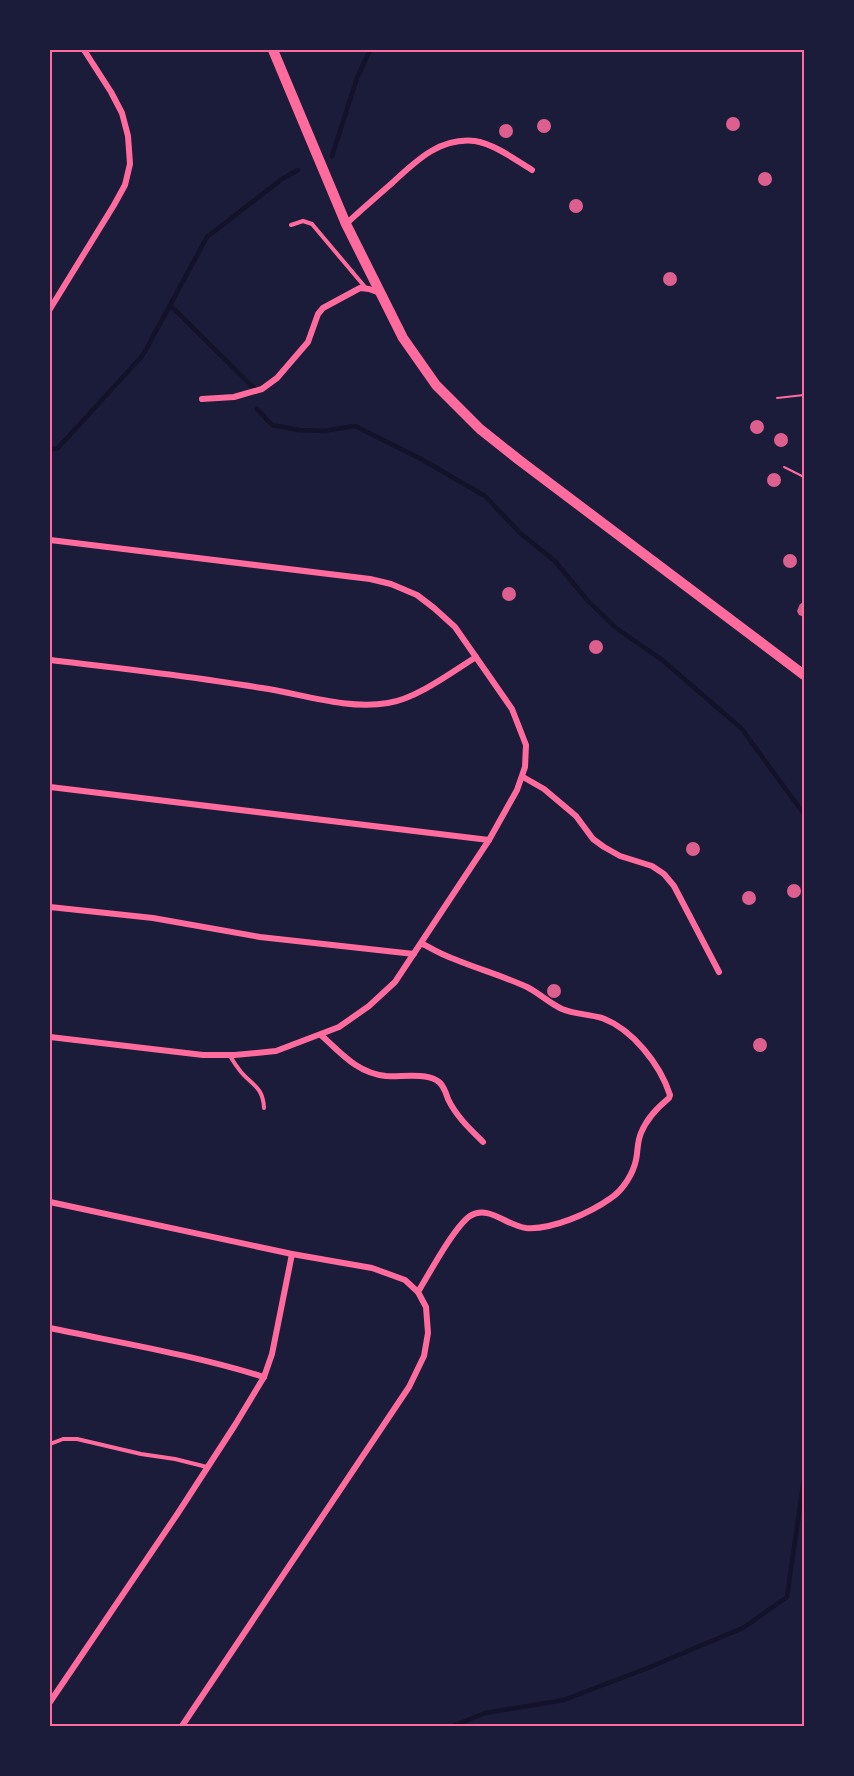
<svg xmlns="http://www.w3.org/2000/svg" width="854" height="1776" font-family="'Golos Text',sans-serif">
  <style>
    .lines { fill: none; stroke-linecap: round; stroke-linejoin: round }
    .stream { stroke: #12122b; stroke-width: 4.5 }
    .building { fill: #dd5f8e }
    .path { stroke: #ff6b9d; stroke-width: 2 }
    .service { stroke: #ff6b9d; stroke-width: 4 }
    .minor { stroke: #ff6b9d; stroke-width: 6 }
    .secondary { stroke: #ff6b9d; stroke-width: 10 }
    .neatline { fill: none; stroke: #ff6b9d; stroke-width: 2 }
  </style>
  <rect width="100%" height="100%" fill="#1b1b3a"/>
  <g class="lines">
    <!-- stream -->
    <g class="stream">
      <path d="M332,156L357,78L370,50"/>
      <path d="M170,305L254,388"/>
      <path d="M257,409L272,425L299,430L323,431L355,426L421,459L485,496L521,534L555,561L587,600L616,628L661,659L741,728L804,814"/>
      <path d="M50,450L58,448L143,355L207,237L282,179L298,170"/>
      <path d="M453,1726L485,1713L564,1700L645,1669L743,1628L787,1597L804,1478"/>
    </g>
  </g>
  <!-- building -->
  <g class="building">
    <circle cx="733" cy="124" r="7"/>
    <circle cx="544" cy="126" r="7"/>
    <circle cx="506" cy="131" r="7"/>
    <circle cx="765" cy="179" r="7"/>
    <circle cx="576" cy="206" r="7"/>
    <circle cx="670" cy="279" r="7"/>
    <circle cx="757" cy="427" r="7"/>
    <circle cx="781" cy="440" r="7"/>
    <circle cx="774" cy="480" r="7"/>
    <circle cx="790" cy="561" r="7"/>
    <circle cx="509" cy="594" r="7"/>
    <path d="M804,602V617L799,615L797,611L800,604Z"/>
    <circle cx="596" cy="647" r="7"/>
    <circle cx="693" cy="849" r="7"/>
    <circle cx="794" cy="891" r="7"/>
    <circle cx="749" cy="898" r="7"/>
    <circle cx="554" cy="991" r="7"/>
    <circle cx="760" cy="1045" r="7"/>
  </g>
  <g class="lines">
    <!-- path -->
    <g class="path">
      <path d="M777,398L804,395"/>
      <path d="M784,467L804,477"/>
    </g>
    <!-- service -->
    <g class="service">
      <path d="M291,225L303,221L312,224L365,287"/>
      <path d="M230,1056C233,1061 237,1067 241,1072C253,1086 263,1087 264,1108"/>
      <path d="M50,1444L63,1439H77L141,1454L175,1459L207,1467"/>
    </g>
    <!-- minor -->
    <g class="minor">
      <path d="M346,224C361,210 376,197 391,184C415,162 439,137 475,141C494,144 516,160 532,170"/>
      <path d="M50,309L114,205L125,185L130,164L128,136L122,113L111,92L84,50"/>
      <path d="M202,399L234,397L262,389L277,378L308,342L318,314L323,308L360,288L369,289L380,293"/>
      <path d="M50,540L370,579L391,584L417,595L434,608L455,627L512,709L526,745L525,767L517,790L489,840L395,982L369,1006L339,1027L276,1051L235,1055H203L50,1037"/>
      <path d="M50,660C120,668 191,676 262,688C302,694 347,710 388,703C416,699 452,672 476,657"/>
      <path d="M523,777L544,789L576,816L593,839L604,847L620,856L652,866L664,874L674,886L719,972"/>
      <path d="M50,787L489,840"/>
      <path d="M50,907L153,918L260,937L414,954"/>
      <path d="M321,1035C341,1053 357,1073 386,1076C400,1077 424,1073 436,1080C443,1083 446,1093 448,1099C456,1116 470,1129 483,1142"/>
      <path d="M50,1202L292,1254L372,1268L405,1280L418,1292L426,1307L428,1333L424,1356L409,1387L182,1726"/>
      <path d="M418,1292C429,1274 454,1227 470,1216C488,1204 507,1226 526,1228C552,1230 590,1213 611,1198C623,1190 633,1174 636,1160C638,1151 637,1142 641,1133C647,1118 657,1108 669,1098L670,1095C660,1064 632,1029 602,1018C588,1014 574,1014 562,1009C549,1003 539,993 527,987C503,976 478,969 454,959C442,955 432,949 421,943"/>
      <path d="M50,1328C121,1343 194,1355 264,1377"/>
      <path d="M50,1702L178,1513L235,1425L264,1377L272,1354L292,1254"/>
    </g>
    <!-- secondary -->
    <path class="secondary" d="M273,50L346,224L403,338L436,385L480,429L519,460L804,675"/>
  </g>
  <!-- border -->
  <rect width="854" height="1776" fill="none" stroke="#1b1b3a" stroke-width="102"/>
  <rect x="51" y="51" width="752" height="1674" class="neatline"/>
</svg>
